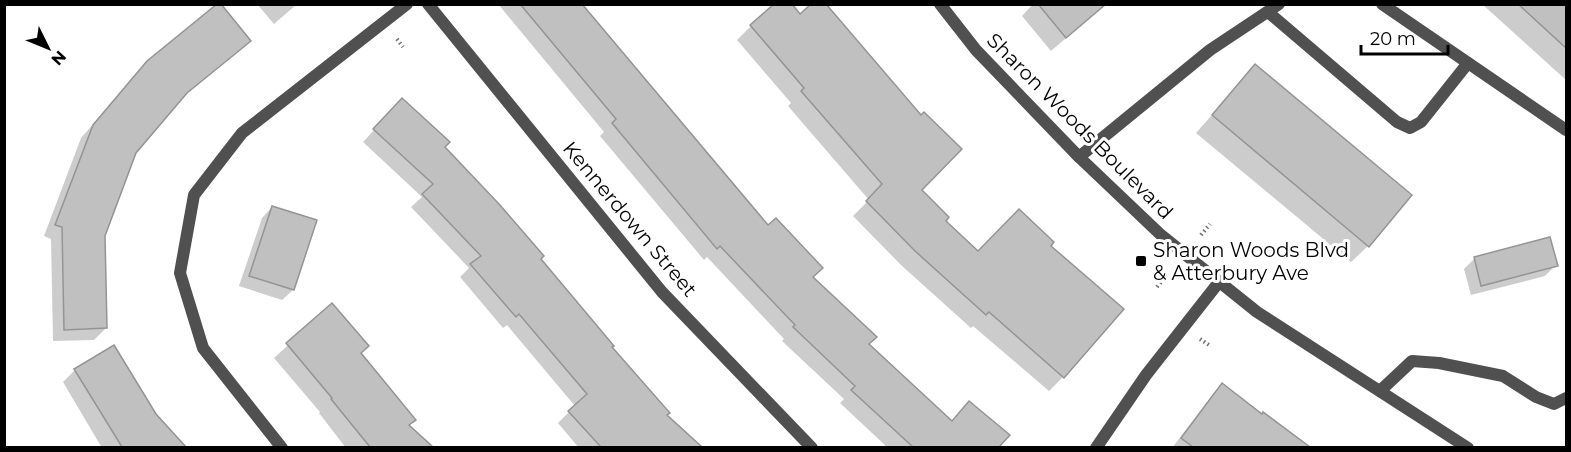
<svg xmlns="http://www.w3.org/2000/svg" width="1571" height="452" font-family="Montserrat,sans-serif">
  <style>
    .shadow { fill: #0003 }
    .building { fill: #c0c0c0; stroke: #949494; stroke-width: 1.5 }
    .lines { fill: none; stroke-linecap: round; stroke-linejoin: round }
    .path { stroke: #727272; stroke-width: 4; stroke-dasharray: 1.5 3; stroke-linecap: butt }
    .service { stroke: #505050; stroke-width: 12 }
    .minor { stroke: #505050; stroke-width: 12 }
    .tertiary { stroke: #505050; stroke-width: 12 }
    .poi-dot { fill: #000; stroke: #fff; stroke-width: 2 }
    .labels { text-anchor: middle; stroke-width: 6; stroke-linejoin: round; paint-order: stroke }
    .street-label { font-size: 20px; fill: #000; stroke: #fff }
    .poi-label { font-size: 20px; fill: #000; stroke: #fff; text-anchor: start }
  </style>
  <rect width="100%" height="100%" fill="#fff"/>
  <!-- shadow -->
  <g class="shadow">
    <path d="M257,4H297L274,24Z"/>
    <path d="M498,4H580L867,344L951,422L969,403L1008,435L997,448H888L840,403L844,399L782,341L784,339L707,257L704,260L600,136L604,132Z"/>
    <path d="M1033,4H1106L1051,51L1022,16Z"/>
    <path d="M1482,4H1566V80Z"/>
    <path d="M751,26L919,190L944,221L978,253L1049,246L1063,377L1049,391L973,326L971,328L901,265L853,216L869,200L788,106L791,103L737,40Z"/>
    <path d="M249,41L179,99L135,152L104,236L106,328L94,340L53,341L51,239L44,236L81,138L136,75Z"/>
    <path d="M1255,66L1368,246L1351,262L1196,133Z"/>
    <path d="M391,112L443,147L539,259L665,416L700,448H579L558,423L575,406L507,325L503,328L460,277L469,268L411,207L422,197L363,142Z"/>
    <path d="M272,207L293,290L282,300L239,286L262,218Z"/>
    <path d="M1475,258L1556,265L1545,276L1471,295L1464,269Z"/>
    <path d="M332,305L360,353L408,426L431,448H346L319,413L320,412L274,358Z"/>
    <path d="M75,370L155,414L184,448H102L63,382Z"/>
    <path d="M1222,385L1262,416L1296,439L1290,448H1172L1210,398Z"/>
  </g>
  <!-- building -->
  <g class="building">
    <path d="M217,4H221L251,41L187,93L136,153L105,236L107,328L64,330L62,227L55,225L93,125L147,61Z"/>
    <path d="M520,4H582L768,225L776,218L823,268L813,277L877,337L869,344L952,421L969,401L1010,435L999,447H913L851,390L855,386L793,327L795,325L720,246L717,249L612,123L616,119Z"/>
    <path d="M774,4H792L800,14L811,4H826L921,115L924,112L962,149L922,190L949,217L946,221L978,251L1019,209L1054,242L1051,246L1124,309L1064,378L989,312L986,315L915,251L866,201L882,184L801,91L804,88L750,25Z"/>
    <path d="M1038,4H1106L1066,38Z"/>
    <path d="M1518,4H1566V48Z"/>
    <path d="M1255,64L1412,195L1369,247L1212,115Z"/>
    <path d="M402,98L450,142L445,147L499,204L544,256L541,259L614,346L612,347L670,413L667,415L702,447H601L568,411L587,394L519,314L516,317L470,264L481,256L422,194L433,184L373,129Z"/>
    <path d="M272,206L317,220L294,290L249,276Z"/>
    <path d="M1550,237L1558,266L1481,286L1474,257Z"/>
    <path d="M332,303L369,346L361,353L416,420L409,425L433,447H370L331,399L332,398L286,343Z"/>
    <path d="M114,345L156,414L186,447H122L74,369Z"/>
    <path d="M1222,383L1262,414L1263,412L1310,447H1193L1181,438Z"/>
  </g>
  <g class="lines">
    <!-- path -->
    <g class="path">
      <path d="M397,39L403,47"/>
      <path d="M1201,235L1210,224"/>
      <path d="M1157,287L1166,276"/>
      <path d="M1200,339L1209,345"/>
    </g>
    <!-- service -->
    <g class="service">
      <path d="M1268,12L1397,122L1410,128L1421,122L1468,63"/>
      <path d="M1380,391L1412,361L1439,363L1503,376L1536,397L1554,404L1566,398"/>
    </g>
    <!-- minor -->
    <g class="minor">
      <path d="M428,4L662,292L812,448"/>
      <path d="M1382,4L1566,130"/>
      <path d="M1079,157L1210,50L1279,4"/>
      <path d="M282,448L203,348L180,273L194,195L242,133L407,4"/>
      <path d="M1096,448L1146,375L1219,282"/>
    </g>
    <!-- tertiary -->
    <path class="tertiary" d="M940,4L976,50L1079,157L1161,235L1257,312L1468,448"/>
  </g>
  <!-- markers -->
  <rect class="poi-dot" x="1135" y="255" width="12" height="12" rx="3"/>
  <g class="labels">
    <!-- street labels -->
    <g class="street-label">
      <text transform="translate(1080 126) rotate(45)" y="7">Sharon Woods Boulevard</text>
      <text transform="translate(630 219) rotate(50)" y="7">Kennerdown Street</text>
    </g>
    <!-- poi labels -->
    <g class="poi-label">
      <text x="1153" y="257">Sharon Woods Blvd<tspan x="1153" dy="23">&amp; Atterbury Ave</tspan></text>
    </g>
  </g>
  <!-- border -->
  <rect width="1571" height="452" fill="none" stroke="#000000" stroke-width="12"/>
  <!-- north arrow -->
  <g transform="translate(48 48) rotate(133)" stroke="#ffffff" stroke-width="4.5" paint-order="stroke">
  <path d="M0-4.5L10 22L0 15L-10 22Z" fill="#000000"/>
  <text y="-9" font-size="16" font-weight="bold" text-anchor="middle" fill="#000000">N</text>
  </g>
  <!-- scale -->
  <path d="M1361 45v9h87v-9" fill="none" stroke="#000000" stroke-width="3"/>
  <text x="1370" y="45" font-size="18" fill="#000000" stroke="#ffffff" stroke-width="4.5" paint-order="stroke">20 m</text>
</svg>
